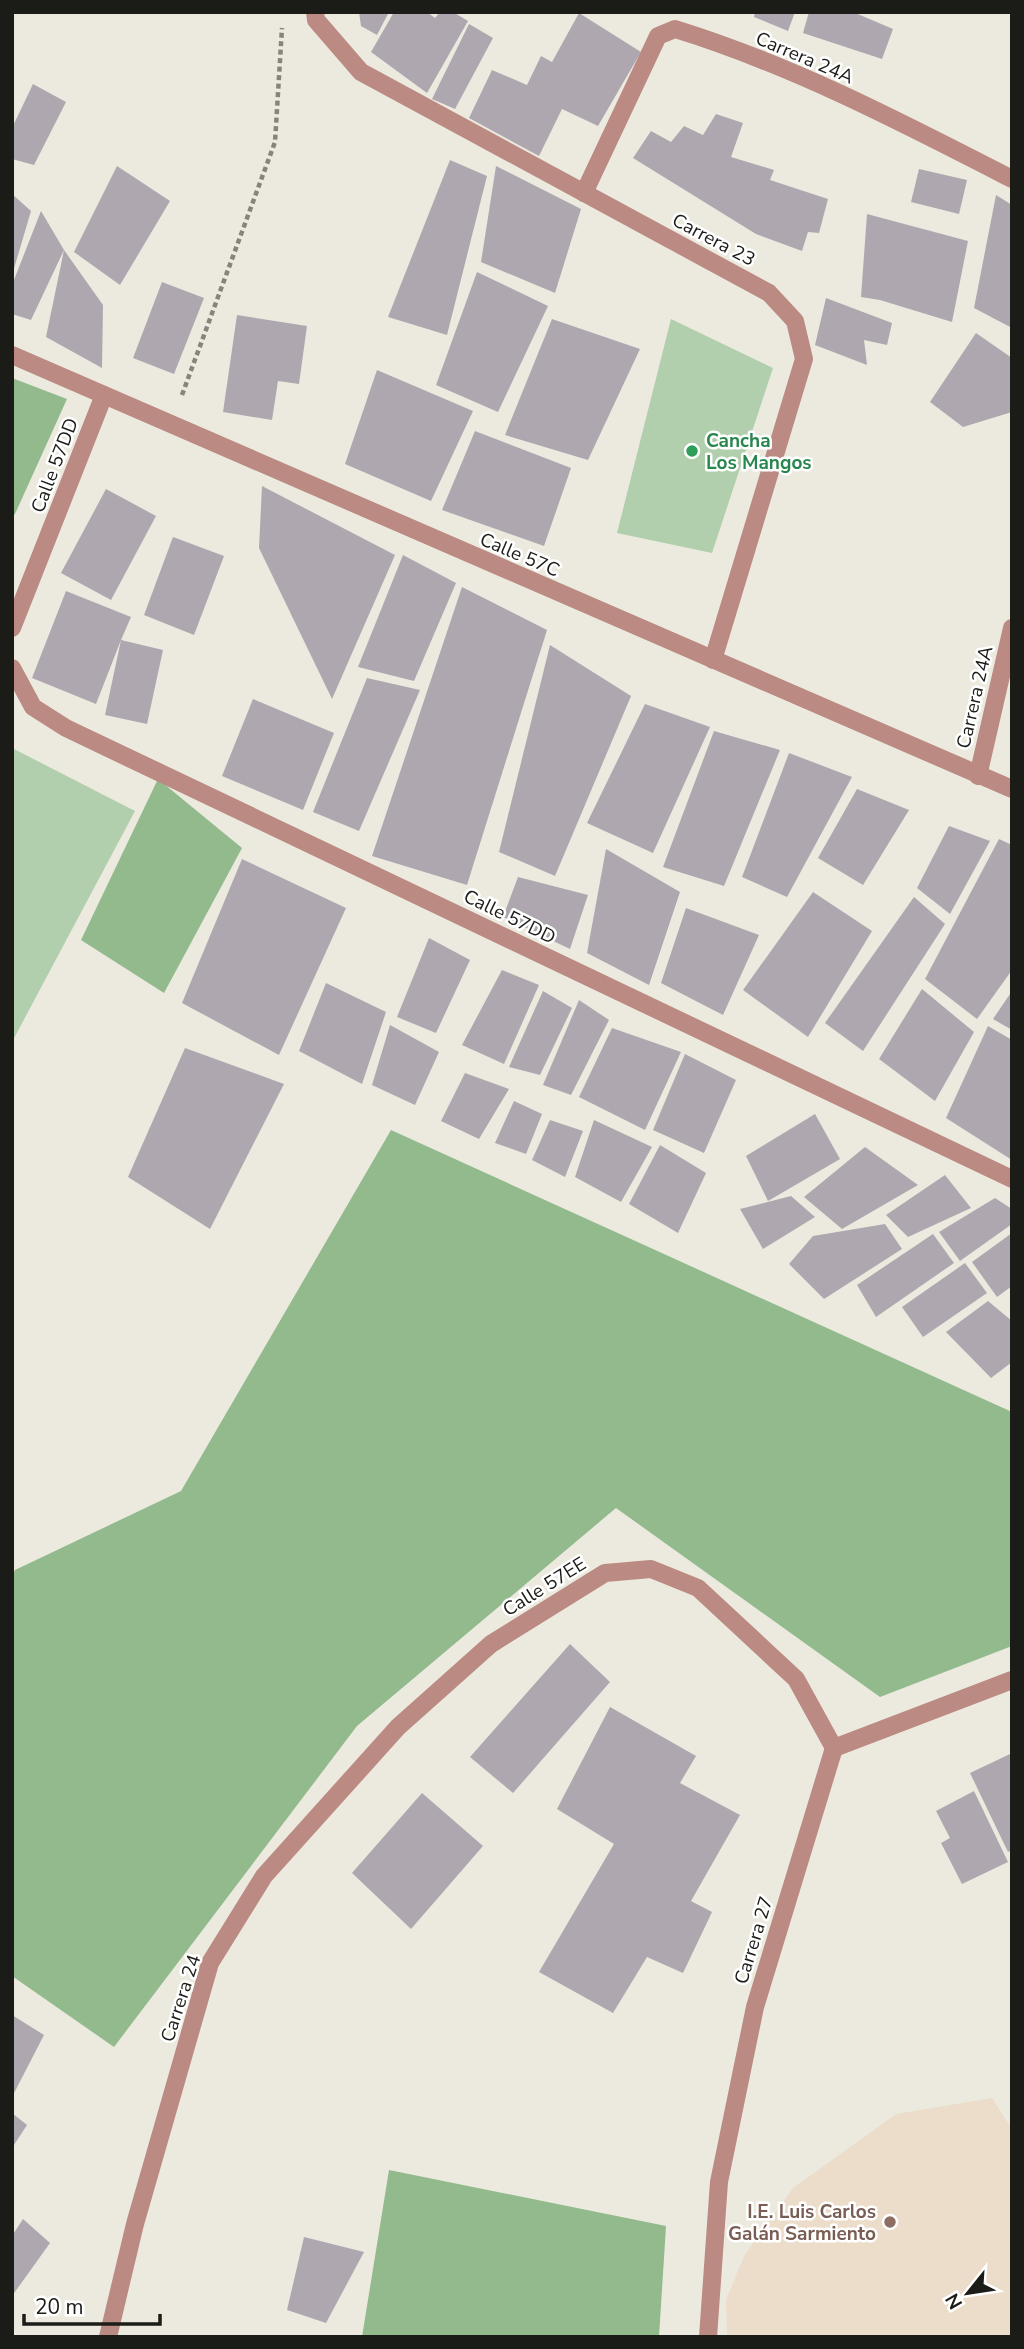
<svg xmlns="http://www.w3.org/2000/svg" width="1024" height="2349" font-family="'Nunito Sans',sans-serif">
  <style>
    .education { fill: #ecddca }
    .green { fill: #b1cead }
    .forest { fill: #92ba8d }
    .building { fill: #aea7b0 }
    .lines { fill: none; stroke-linecap: round; stroke-linejoin: round }
    .path { stroke: #85847d; stroke-width: 4.5; stroke-dasharray: 5 3.5; stroke-linecap: butt }
    .minor { stroke: #bb8a82; stroke-width: 18 }
    .tertiary { stroke: #bb8a82; stroke-width: 18 }
    .leisure-dot { fill: #2e9e5b; stroke: #fff; stroke-width: 2.5 }
    .education-dot { fill: #8d6e63; stroke: #fff; stroke-width: 2.5 }
    .labels { text-anchor: middle; stroke-width: 5; stroke-linejoin: round; paint-order: stroke }
    .street-label { font-size: 19px; fill: #1b1b17; stroke: #fff }
    .leisure-label { font-size: 19px; font-weight: bold; fill: #27864d; stroke: #fff; text-anchor: start }
    .education-label { font-size: 19px; font-weight: bold; fill: #785e54; stroke: #fff; text-anchor: end }
  </style>
  <rect width="100%" height="100%" fill="#eceadf"/>
  <!-- education -->
  <path class="education" d="M992,2098L1012,2129V2337H727L726,2300L744,2256L793,2188L896,2114Z"/>
  <!-- green -->
  <g class="green">
    <path d="M671,319L773,368L712,553L617,533Z"/>
    <path d="M12,748L135,811L12,1042Z"/>
  </g>
  <!-- forest -->
  <g class="forest">
    <path d="M12,378L67,399L15,514L12,516Z"/>
    <path d="M158,779L242,848L164,993L81,940Z"/>
    <path d="M391,1130L1012,1412V1646L880,1697L616,1508L357,1726L114,2047L12,1976V1576L15,1570L181,1491Z"/>
    <path d="M389,2170L666,2226L659,2337H362Z"/>
  </g>
  <!-- building -->
  <g class="building">
    <path d="M359,12H389L377,35L361,26Z"/>
    <path d="M394,12H427L435,18L440,12H453L468,21L427,93L371,52Z"/>
    <path d="M755,12H795L788,31L754,17Z"/>
    <path d="M809,12H853L893,29L882,59L803,33Z"/>
    <path d="M579,13L641,52L598,126L562,109L539,156L469,118L492,70L527,85L541,56L552,62Z"/>
    <path d="M469,24L493,38L455,109L432,99Z"/>
    <path d="M33,84L66,102L34,165L12,159V128Z"/>
    <path d="M716,114L743,123L731,157L774,170L770,180L828,199L819,233L808,232L802,251L756,234L633,158L651,131L671,142L684,126L703,135Z"/>
    <path d="M450,160L487,176L447,335L388,317Z"/>
    <path d="M117,166L170,201L120,285L74,252Z"/>
    <path d="M496,166L581,209L555,293L481,262Z"/>
    <path d="M919,169L967,180L959,214L911,202Z"/>
    <path d="M12,194L31,211L13,272H12Z"/>
    <path d="M996,195L1012,205V328L974,308Z"/>
    <path d="M41,211L64,250L103,305L102,368L46,337L64,250L31,320L12,314V285Z"/>
    <path d="M867,214L968,241L952,322L880,300L861,297Z"/>
    <path d="M477,272L548,306L498,412L436,385Z"/>
    <path d="M162,282L204,298L174,374L133,358Z"/>
    <path d="M826,298L892,323L887,345L864,340L867,365L815,345Z"/>
    <path d="M237,315L307,326L299,384L278,381L272,420L223,412Z"/>
    <path d="M552,319L640,349L588,460L505,435Z"/>
    <path d="M976,333L1012,358V412L963,427L930,402Z"/>
    <path d="M377,370L473,411L431,501L345,464Z"/>
    <path d="M475,431L571,468L544,546L442,510Z"/>
    <path d="M262,486L395,555L332,699L259,548Z"/>
    <path d="M106,489L156,516L111,600L61,573Z"/>
    <path d="M173,537L224,556L194,635L144,615Z"/>
    <path d="M403,555L456,583L414,681L358,667Z"/>
    <path d="M462,587L547,630L467,885L372,856Z"/>
    <path d="M66,591L131,617L121,640L163,650L147,724L105,715L121,640L96,704L32,678Z"/>
    <path d="M550,645L631,696L555,876L499,852Z"/>
    <path d="M367,678L420,690L359,831L313,812Z"/>
    <path d="M253,699L334,733L303,810L222,776Z"/>
    <path d="M645,704L710,727L653,853L587,823Z"/>
    <path d="M714,731L780,750L724,886L663,867Z"/>
    <path d="M789,753L852,777L787,897L742,877Z"/>
    <path d="M857,789L909,810L863,885L818,858Z"/>
    <path d="M949,826L990,841L950,914L917,888Z"/>
    <path d="M999,839L1012,845V970L977,1019L925,979Z"/>
    <path d="M606,849L680,892L649,985L587,953Z"/>
    <path d="M242,859L346,908L279,1055L182,1003Z"/>
    <path d="M518,877L588,895L570,949L503,917Z"/>
    <path d="M813,892L872,931L808,1037L743,990Z"/>
    <path d="M914,897L945,924L863,1051L825,1023Z"/>
    <path d="M686,908L759,935L723,1015L661,983Z"/>
    <path d="M429,938L470,960L436,1033L397,1017Z"/>
    <path d="M502,970L539,985L504,1064L462,1045Z"/>
    <path d="M326,983L386,1012L362,1084L299,1051Z"/>
    <path d="M922,989L974,1032L935,1101L879,1059Z"/>
    <path d="M543,991L572,1008L540,1075L509,1067Z"/>
    <path d="M1012,991V1030L993,1019Z"/>
    <path d="M579,1000L609,1020L571,1095L543,1085Z"/>
    <path d="M390,1025L439,1052L415,1105L372,1085Z"/>
    <path d="M988,1026L1012,1040V1160L946,1118Z"/>
    <path d="M612,1028L681,1052L645,1130L579,1097Z"/>
    <path d="M185,1048L284,1084L210,1229L128,1177Z"/>
    <path d="M685,1054L736,1080L704,1153L653,1130Z"/>
    <path d="M465,1073L509,1089L479,1139L441,1121Z"/>
    <path d="M514,1101L542,1114L526,1154L495,1143Z"/>
    <path d="M815,1114L840,1159L768,1201L746,1156Z"/>
    <path d="M550,1120L583,1131L565,1177L532,1160Z"/>
    <path d="M594,1120L652,1147L621,1202L575,1177Z"/>
    <path d="M660,1145L706,1173L678,1233L629,1204Z"/>
    <path d="M865,1147L918,1185L842,1229L804,1197Z"/>
    <path d="M945,1175L971,1208L908,1237L886,1215Z"/>
    <path d="M791,1196L815,1217L763,1249L740,1209Z"/>
    <path d="M995,1198L1012,1209V1224L960,1261L939,1232Z"/>
    <path d="M885,1224L902,1249L824,1299L789,1264L813,1236Z"/>
    <path d="M1012,1233V1286L997,1297L972,1262Z"/>
    <path d="M933,1234L954,1263L876,1317L857,1285Z"/>
    <path d="M965,1263L987,1293L923,1337L902,1307Z"/>
    <path d="M988,1301L1012,1321V1362L991,1378L946,1332Z"/>
    <path d="M570,1644L610,1682L513,1793L470,1757Z"/>
    <path d="M610,1707L696,1756L680,1783L740,1815L691,1901L712,1912L683,1973L647,1957L613,2013L539,1972L614,1844L557,1809Z"/>
    <path d="M1010,1754L1012,1850L1008,1852L970,1773Z"/>
    <path d="M974,1791L1008,1862L962,1884L941,1843L950,1838L936,1811Z"/>
    <path d="M422,1793L483,1846L411,1929L352,1873Z"/>
    <path d="M12,2015L44,2035L12,2097Z"/>
    <path d="M12,2113L27,2125L12,2148Z"/>
    <path d="M23,2219L50,2243L12,2296V2236Z"/>
    <path d="M304,2237L364,2252L326,2323L287,2310Z"/>
  </g>
  <g class="lines">
    <!-- path -->
    <path class="path" d="M182,395L275,142L282,28"/>
    <!-- minor -->
    <g class="minor">
      <path d="M584,193L658,36L675,29C792,65 903,123 1012,179"/>
      <path d="M12,628L104,395"/>
      <path d="M12,668L33,707L66,728L1012,1179"/>
      <path d="M978,776L1012,628"/>
      <path d="M708,2337L719,2182L755,2007L834,1748"/>
    </g>
    <!-- tertiary -->
    <g class="tertiary">
      <path d="M315,12L316,20L361,72L769,293L795,321L804,359L713,660"/>
      <path d="M12,355L1012,789"/>
      <path d="M108,2337L135,2224L210,1963L264,1876L398,1727L491,1644L605,1573L651,1569L698,1588L796,1679L834,1748L1012,1680"/>
    </g>
  </g>
  <!-- markers -->
  <circle class="leisure-dot" cx="692" cy="451" r="7"/>
  <circle class="education-dot" cx="890" cy="2222" r="7"/>
  <g class="labels">
    <!-- street labels -->
    <g class="street-label">
      <text transform="translate(805 57) rotate(23)" y="7">Carrera 24A</text>
      <text transform="translate(714 239) rotate(28)" y="7">Carrera 23</text>
      <text transform="translate(54 465) rotate(-69)" y="7">Calle 57DD</text>
      <text transform="translate(520 554) rotate(23)" y="7">Calle 57C</text>
      <text transform="translate(974 697) rotate(-77)" y="7">Carrera 24A</text>
      <text transform="translate(510 916) rotate(26)" y="7">Calle 57DD</text>
      <text transform="translate(544 1586) rotate(-32)" y="7">Calle 57EE</text>
      <text transform="translate(753 1940) rotate(-73)" y="7">Carrera 27</text>
      <text transform="translate(180 1998) rotate(-72)" y="7">Carrera 24</text>
    </g>
    <!-- leisure labels -->
    <g class="leisure-label">
      <text x="706" y="447">Cancha<tspan x="706" dy="22">Los Mangos</tspan></text>
    </g>
    <!-- education labels -->
    <g class="education-label">
      <text x="876" y="2218">I.E. Luis Carlos<tspan x="876" dy="22">Galán Sarmiento</tspan></text>
    </g>
  </g>
  <!-- border -->
  <rect width="1024" height="2349" fill="none" stroke="#1b1b17" stroke-width="28"/>
  <!-- north arrow -->
  <g transform="translate(968 2293) rotate(240)" stroke="#ffffff" stroke-width="5" paint-order="stroke">
  <path d="M0-5L12 26L0 18L-12 26Z" fill="#1b1b17"/>
  <text y="-10" font-size="19" font-weight="bold" text-anchor="middle" fill="#1b1b17">N</text>
  </g>
  <!-- scale -->
  <path d="M24 2314v10h136v-10" fill="none" stroke="#1b1b17" stroke-width="3.5"/>
  <text x="35" y="2314" font-size="21" fill="#1b1b17" stroke="#ffffff" stroke-width="5" paint-order="stroke">20 m</text>
</svg>
